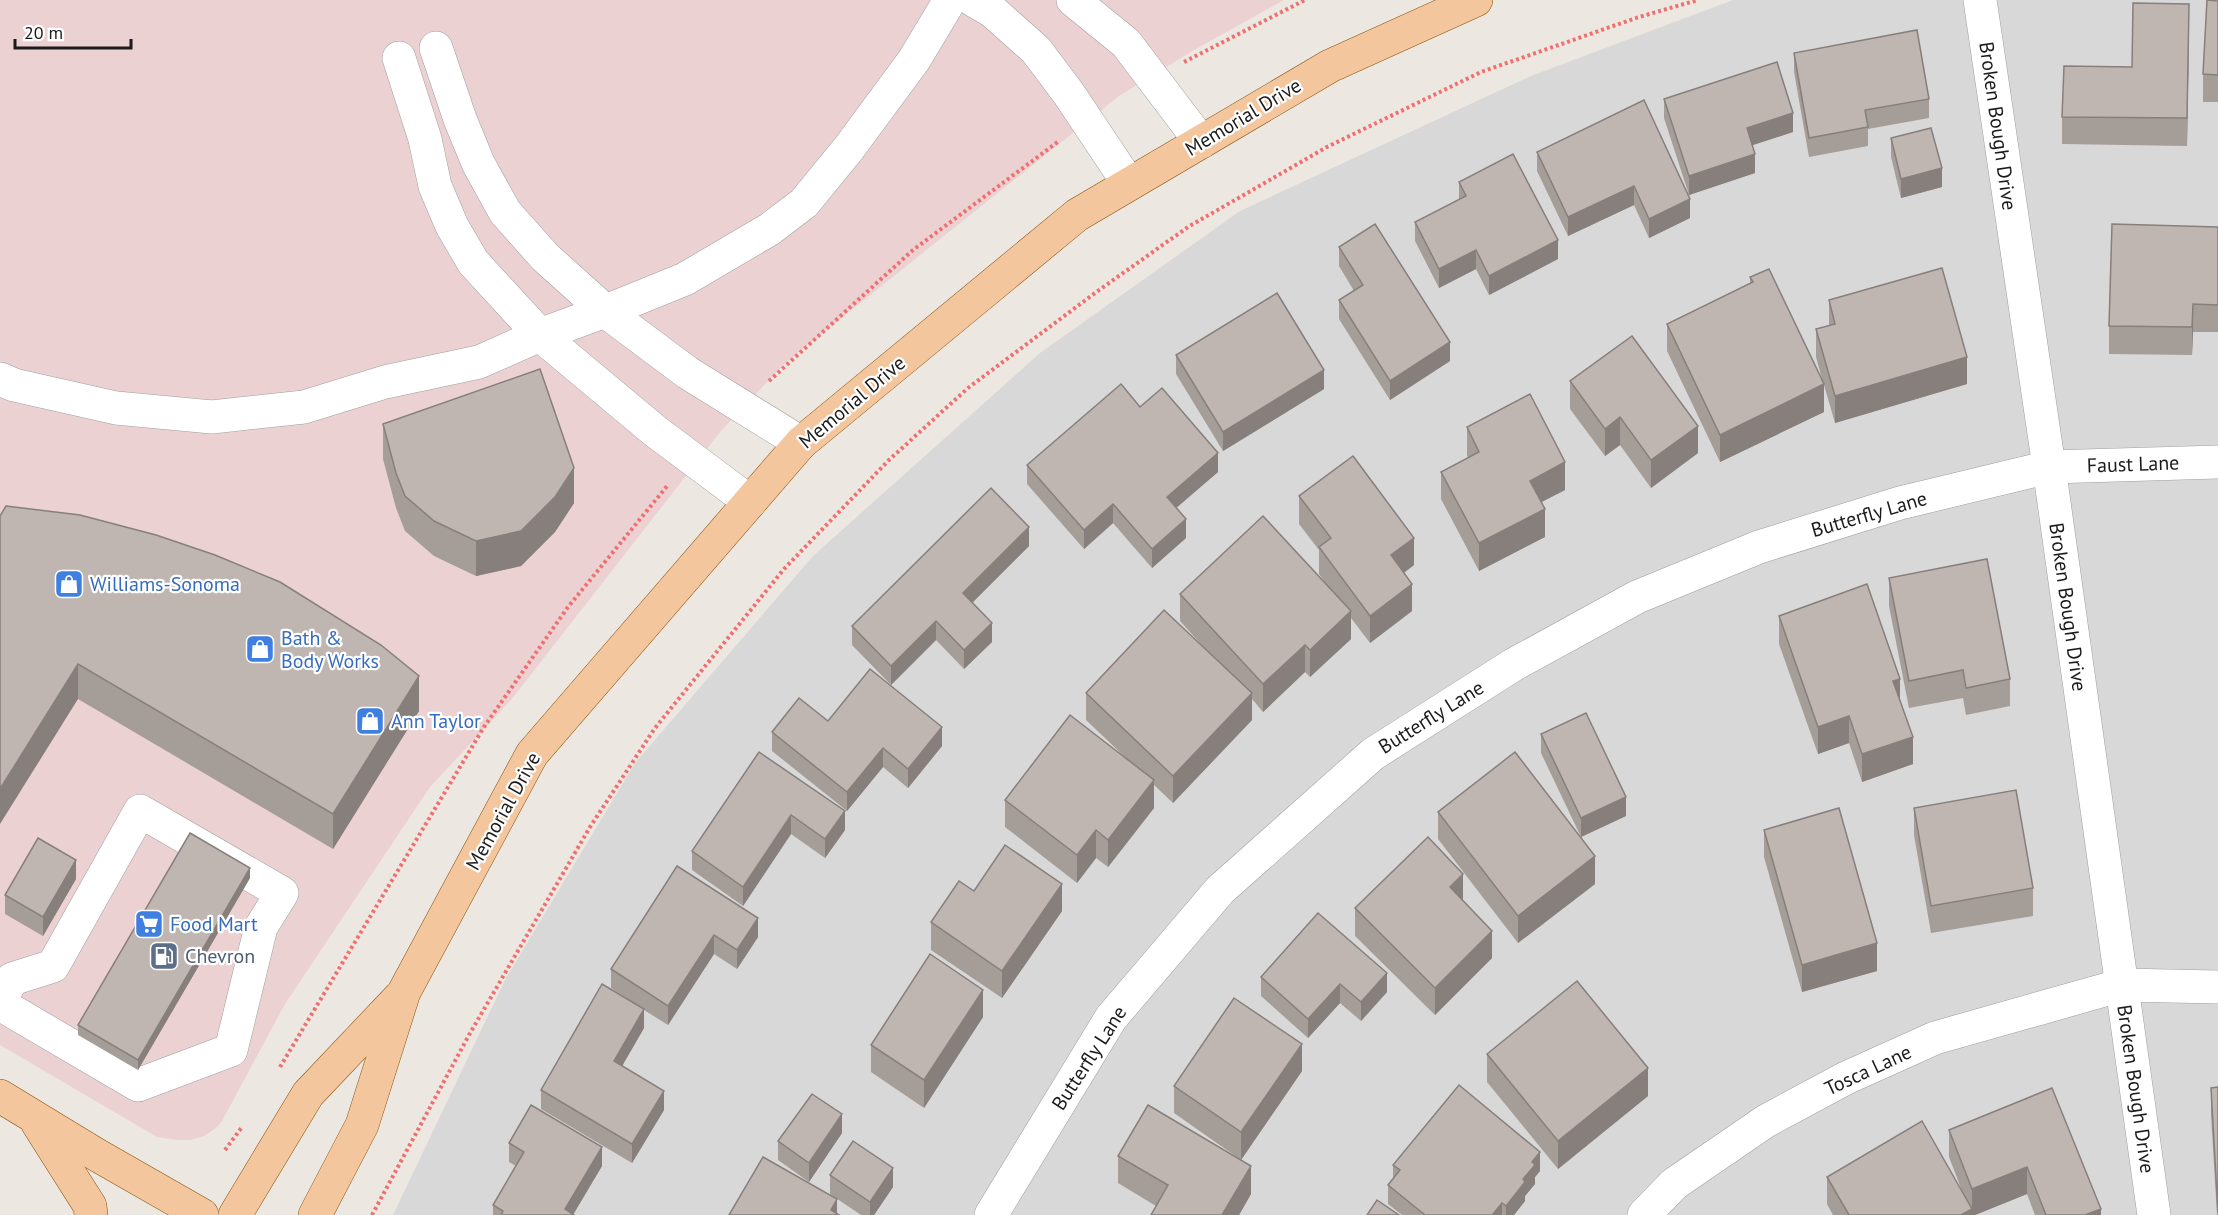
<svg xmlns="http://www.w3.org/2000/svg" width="2218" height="1215" font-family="'PT Sans',sans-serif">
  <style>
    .residential { fill: #d9d8d8 }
    .commercial { fill: #ecd1d3 }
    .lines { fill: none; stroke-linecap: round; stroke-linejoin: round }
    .minor-casing { stroke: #9f9f9f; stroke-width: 34 }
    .major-casing { stroke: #86520b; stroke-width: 34 }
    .path { stroke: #ee7170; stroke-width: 4; stroke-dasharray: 3 3; stroke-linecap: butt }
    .minor { stroke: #fff; stroke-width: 33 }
    .major { stroke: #f4c69e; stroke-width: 33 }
    .wall { fill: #a59d98 }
    .shaded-wall { fill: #867f7c }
    .building { fill: #c0b6b1; stroke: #867f7c; stroke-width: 1.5 }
    .labels { text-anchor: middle; stroke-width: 4.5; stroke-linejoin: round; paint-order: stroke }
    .street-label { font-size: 20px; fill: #1b1b1b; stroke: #fff }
    .shop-label { font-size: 20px; fill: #366cbe; stroke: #fff; text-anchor: start }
    .service-label { font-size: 20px; fill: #4e5e75; stroke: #fff; text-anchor: start }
  </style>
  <rect width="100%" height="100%" fill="#ece7e1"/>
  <!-- residential -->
  <path class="residential" d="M1733,0H2218V1215H393L506,978L635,763L813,556L1040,353L1240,211L1531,76Z"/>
  <!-- commercial -->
  <path class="commercial" d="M0,0H1284L1194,50L1119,96L784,364L721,431L511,700L430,787L285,1004L222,1121L216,1128L204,1136L191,1140H178L157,1137L0,1045Z"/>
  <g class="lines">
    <!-- minor casing -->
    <g class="minor-casing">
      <g id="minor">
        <path d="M973,0L992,11L1036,50L1069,94L1129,184"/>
        <path d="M1073,0L1126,43L1201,142"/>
        <path d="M1980,0L2049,467L2154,1215"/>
        <path d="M436,48L460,119L478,163L505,212L545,257L605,311L688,373L801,443"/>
        <path d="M399,58L425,139L435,186L452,226L473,262L540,335L655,431L750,502"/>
        <path d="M0,379L14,385L116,408L212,417L304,407L385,382L479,362L540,335L616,307L685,279L770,229L804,203L849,148L914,60L950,0"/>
        <path d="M0,1000L12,979L53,966L140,811L282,893L261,927L231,1050L138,1085L0,1004"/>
        <path d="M991,1215L1111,1018L1220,890L1373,754L1513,665L1637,597L1759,547L1900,503L2049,467L2218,462"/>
        <path d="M1644,1215L1674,1184L1766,1121L1846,1078L1935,1038L2122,985L2218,987"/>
      </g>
    </g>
    <!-- major casing -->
    <g class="major-casing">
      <g id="major">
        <path d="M0,1096L97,1155L202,1215"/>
        <path d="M38,1124L90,1206L91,1215"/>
        <path d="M235,1215L308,1094L399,998"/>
        <path d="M315,1215L362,1125L404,992L532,754L801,443L1077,215L1330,66L1476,0"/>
      </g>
    </g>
    <!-- path -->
    <g class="path">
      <path d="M1184,62L1305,0"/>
      <path d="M769,381L913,250L1059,141"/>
      <path d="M280,1067L484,727L568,607L668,485"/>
      <path d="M225,1150L242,1127"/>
      <path d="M372,1215L469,1035L590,827L655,728L784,569L889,460L968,388L1095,293L1188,227L1327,147L1481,72L1639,17L1698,0"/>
    </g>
    <!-- minor -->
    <use href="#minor" class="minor"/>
    <!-- major -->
    <use href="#major" class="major"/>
  </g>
  <!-- wall -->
  <g class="wall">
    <path d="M2218,1V102H2203V74Z"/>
    <path d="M2189,31L2187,146L2062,144V117L2132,67Z"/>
    <path d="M1794,53L1929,99V118L1868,129V146L1809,157L1794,72Z"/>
    <path d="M1664,99L1793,132L1752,145L1755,173L1689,195L1664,118Z"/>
    <path d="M1644,100L1690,218L1649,238L1634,205L1568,236L1537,171V152Z"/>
    <path d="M1891,138L1942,187L1901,198L1891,157Z"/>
    <path d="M1459,182L1558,259L1489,295L1476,269L1439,288L1415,241V222L1459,199Z"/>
    <path d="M2218,227V332H2193L2192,355L2109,354V326Z"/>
    <path d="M1339,247L1450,361L1390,400L1339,319V300L1354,291L1339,266Z"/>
    <path d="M1750,277L1823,383L1816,357V329L1829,326V300L1967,384L1835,423L1824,385V412L1720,462L1667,351V324L1750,283Z"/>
    <path d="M1176,355L1324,389L1223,451L1176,374Z"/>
    <path d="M1570,381L1698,453L1651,488L1620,445L1605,456L1570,409Z"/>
    <path d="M1140,407L1218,472L1176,507L1186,538L1152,568L1113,523L1084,549L1027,484V465Z"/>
    <path d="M383,424L574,503L555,532L521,566L476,576L434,556L405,531L396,508L383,459Z"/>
    <path d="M1467,427L1565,490L1541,502L1545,537L1479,571L1441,499V472L1468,458L1467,455Z"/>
    <path d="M1299,496L1414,565L1404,573L1412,611L1370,643L1351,618V639L1310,677L1305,672L1263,712L1252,699V720L1173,803L1154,785V808L1108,867L1096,858L1077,883L1005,827V800L1128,760L1086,720V693L1208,652L1180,621V594L1327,585L1319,574V550L1299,524Z"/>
    <path d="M0,516L419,711L333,849L78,699Z"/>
    <path d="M1029,546L973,602L992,642L964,669L936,640L891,685L852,645V626Z"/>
    <path d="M1889,578L2010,679V706L1966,715L1963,698L1909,708L1889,606Z"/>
    <path d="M1779,616L1900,701L1913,764L1862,782L1849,743L1818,754L1779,644Z"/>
    <path d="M828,721L942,746L908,788L883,767L847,811L772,751V732Z"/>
    <path d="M1541,734L1626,816L1581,837L1541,753Z"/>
    <path d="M759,752L845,830L825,858L791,834L743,906L692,870V851Z"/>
    <path d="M1914,808L2033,888V916L1931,933L1914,835Z"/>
    <path d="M1438,812L1595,884L1518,943L1438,839Z"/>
    <path d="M1764,830L1877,971L1802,992L1764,857Z"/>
    <path d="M677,866L758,937L737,969L714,954L668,1025L644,1010V1028L622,1066L664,1110L632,1163L541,1109V1090L634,1003L611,988V969Z"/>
    <path d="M250,878L138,1070L78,1035V1025Z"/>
    <path d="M76,879L43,936L5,914V895Z"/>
    <path d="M974,891L1062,911L1002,998L931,950V922Z"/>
    <path d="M1463,901L1492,958L1435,1015L1355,936V908Z"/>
    <path d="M1387,973V992L1361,1021L1340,1003L1308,1038L1261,996V977Z"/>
    <path d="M983,1017L924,1108L871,1072V1045Z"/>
    <path d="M1487,1054L1648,1096L1558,1169L1487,1082Z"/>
    <path d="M1302,1071L1241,1160L1174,1113V1086Z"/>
    <path d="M2052,1088L2101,1215H2035L2027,1194L1975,1215H1833L1827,1204V1177L1962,1191L1949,1157V1130Z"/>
    <path d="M2211,1088L2218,1215H2217L2211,1115Z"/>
    <path d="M842,1133L809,1182L778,1160V1141Z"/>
    <path d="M509,1143L602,1166L573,1214L574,1215H493V1205L516,1166L509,1162Z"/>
    <path d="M1118,1156L1251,1194L1239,1215H1151L1156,1206L1118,1183Z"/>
    <path d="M1393,1165L1540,1171L1535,1177V1184L1525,1196V1201L1514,1215H1402L1388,1204V1185L1393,1178Z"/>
    <path d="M830,1175L893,1187L874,1215H861L830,1194Z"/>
  </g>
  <!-- shaded-wall -->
  <g class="shaded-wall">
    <path d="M2189,4V31L2187,146V118Z"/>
    <path d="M1793,113V132L1747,147V128Z"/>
    <path d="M1755,154V173L1689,195V176Z"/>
    <path d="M1942,168V187L1901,198V179Z"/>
    <path d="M1634,186V205L1568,236V217Z"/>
    <path d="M1690,199V218L1649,238V219Z"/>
    <path d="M1558,240V259L1489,295V276Z"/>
    <path d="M1476,250V269L1439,288V269Z"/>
    <path d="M2193,304V332L2192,355V327Z"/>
    <path d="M1450,342V361L1390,400V381Z"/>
    <path d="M1967,357V384L1835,423V396Z"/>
    <path d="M1324,370V389L1223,451V432Z"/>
    <path d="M1824,384V412L1720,462V435Z"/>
    <path d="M1620,417V445L1605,456V429Z"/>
    <path d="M1698,426V453L1651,488V460Z"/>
    <path d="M1218,453V472L1167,516V497Z"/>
    <path d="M1565,462V490L1530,508V481Z"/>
    <path d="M574,468V503L555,532L521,566L476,576V541Z"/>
    <path d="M1113,504V523L1084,549V530Z"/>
    <path d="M1545,509V537L1479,571V543Z"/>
    <path d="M1186,519V538L1152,568V549Z"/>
    <path d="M1029,527V546L963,612V593Z"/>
    <path d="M1414,538V565L1391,582V555Z"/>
    <path d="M1412,584V611L1370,643V616Z"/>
    <path d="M1351,611V639L1310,677V650Z"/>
    <path d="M936,621V640L891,685V666Z"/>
    <path d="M992,623V642L964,669V650Z"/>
    <path d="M1305,645V672L1263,712V684Z"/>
    <path d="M78,664V699L0,824V789Z"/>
    <path d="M419,676V711L333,849V814Z"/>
    <path d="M1900,679V706L1893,681Z"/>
    <path d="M1252,693V720L1173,803V776Z"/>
    <path d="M1849,716V743L1818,754V727Z"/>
    <path d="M942,727V746L908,788V769Z"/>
    <path d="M1913,737V764L1862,782V754Z"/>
    <path d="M883,748V767L847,811V792Z"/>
    <path d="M1154,780V808L1108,867V840Z"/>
    <path d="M1626,797V816L1581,837V818Z"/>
    <path d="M845,811V830L825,858V839Z"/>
    <path d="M791,815V834L743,906V887Z"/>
    <path d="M1096,830V858L1077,883V855Z"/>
    <path d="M1595,856V884L1518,943V916Z"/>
    <path d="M76,860V879L43,936V917Z"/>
    <path d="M250,868V878L138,1070V1060Z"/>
    <path d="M1463,874V901L1450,887Z"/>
    <path d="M1062,884V911L1002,998V971Z"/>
    <path d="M758,918V937L737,969V950Z"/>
    <path d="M1492,931V958L1435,1015V988Z"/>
    <path d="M714,935V954L668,1025V1006Z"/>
    <path d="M1877,943V971L1802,992V965Z"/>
    <path d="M1387,973V992L1361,1021V1002Z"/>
    <path d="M1340,984V1003L1308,1038V1019Z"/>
    <path d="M983,990V1017L924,1108V1080Z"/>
    <path d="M644,1009V1028L614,1080V1061Z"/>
    <path d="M1302,1044V1071L1241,1160V1132Z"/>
    <path d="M1648,1068V1096L1558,1169V1141Z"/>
    <path d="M664,1091V1110L632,1163V1144Z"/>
    <path d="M842,1114V1133L809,1182V1163Z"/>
    <path d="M602,1147V1166L573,1215L565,1209Z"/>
    <path d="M1540,1152V1171L1535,1177V1184L1525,1196V1201L1514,1215H1506V1206L1532,1162Z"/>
    <path d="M1251,1166V1194L1239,1215H1222Z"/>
    <path d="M2027,1167V1194L1975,1215H1961L1972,1209V1189Z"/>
    <path d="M893,1168V1187L874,1215H870V1202Z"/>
    <path d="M837,1199V1215L831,1210Z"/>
    <path d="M1502,1203V1215H1493V1214Z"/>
    <path d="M2101,1209V1215H2085Z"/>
  </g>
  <!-- building -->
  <g class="building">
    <path d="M2207,0L2218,1V75L2203,74Z"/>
    <path d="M2133,3L2189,4L2187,118L2062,117L2064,66L2132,67Z"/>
    <path d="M1917,30L1929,99L1865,110L1868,127L1809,138L1794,53Z"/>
    <path d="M1777,62L1793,113L1747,128L1755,154L1689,176L1664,99Z"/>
    <path d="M1644,100L1690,199L1649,219L1634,186L1568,217L1537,152Z"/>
    <path d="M1931,128L1942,168L1901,179L1891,138Z"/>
    <path d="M1513,154L1558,240L1489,276L1476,250L1439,269L1415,222L1466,196L1459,182Z"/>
    <path d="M1375,224L1450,342L1390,381L1339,300L1363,285L1339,247Z"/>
    <path d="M2112,224L2218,227V305L2193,304L2192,327L2109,326Z"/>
    <path d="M1942,268L1967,357L1835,396L1816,329L1835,324L1829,300Z"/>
    <path d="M1769,269L1824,384L1720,435L1667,324L1753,282L1750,277Z"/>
    <path d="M1277,293L1324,370L1223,432L1176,355Z"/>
    <path d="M1632,336L1698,426L1651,460L1620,417L1605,429L1570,381Z"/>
    <path d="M540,369L574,468L555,497L521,531L476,541L434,521L405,496L396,473L383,424Z"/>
    <path d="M1121,384L1140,407L1162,388L1218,453L1167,497L1186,519L1152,549L1113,504L1084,530L1027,465Z"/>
    <path d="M1530,394L1565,462L1530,481L1545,509L1479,543L1441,472L1479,452L1467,427Z"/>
    <path d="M1353,456L1414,538L1391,555L1412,584L1370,616L1319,547L1331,538L1299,496Z"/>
    <path d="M991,488L1029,527L963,593L992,623L964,650L936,621L891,666L852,626Z"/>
    <path d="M6,506L80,515L156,535L215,555L280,582L381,645L419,676L333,814L78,664L0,789V516Z"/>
    <path d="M1263,516L1351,611L1310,650L1305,645L1263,684L1180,594Z"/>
    <path d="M1987,559L2010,679L1966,688L1963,670L1909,681L1889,578Z"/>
    <path d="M1867,584L1900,679L1893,681L1913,737L1862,754L1849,716L1818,727L1779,616Z"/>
    <path d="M1164,610L1252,693L1173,776L1086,693Z"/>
    <path d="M870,669L942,727L908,769L883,748L847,792L772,732L799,698L828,721Z"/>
    <path d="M1586,713L1626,797L1581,818L1541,734Z"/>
    <path d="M1070,715L1154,780L1108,840L1096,830L1077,855L1005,800Z"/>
    <path d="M759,752L845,811L825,839L791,815L743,887L692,851Z"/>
    <path d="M1515,752L1595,856L1518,916L1438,812Z"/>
    <path d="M2016,790L2033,888L1931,906L1914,808Z"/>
    <path d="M1839,808L1877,943L1802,965L1764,830Z"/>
    <path d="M190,833L250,868L138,1060L78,1025Z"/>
    <path d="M1428,837L1463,874L1450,887L1492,931L1435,988L1355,908Z"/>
    <path d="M38,838L76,860L43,917L5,895Z"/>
    <path d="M1005,845L1062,884L1002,971L931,922L959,881L974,891Z"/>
    <path d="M677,866L758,918L737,950L714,935L668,1006L611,969Z"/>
    <path d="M1318,913L1387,973L1361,1002L1340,984L1308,1019L1261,977Z"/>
    <path d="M930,954L983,990L924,1080L871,1045Z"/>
    <path d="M1577,981L1648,1068L1558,1141L1487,1054Z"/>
    <path d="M602,984L644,1009L614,1061L664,1091L632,1144L541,1090Z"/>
    <path d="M1234,998L1302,1044L1241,1132L1174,1086Z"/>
    <path d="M1459,1085L1540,1152L1532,1162L1535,1165L1523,1179L1525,1182L1506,1206L1502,1203L1493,1214L1495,1215H1425L1388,1185L1400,1170L1393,1165Z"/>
    <path d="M2218,1087V1213L2211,1088Z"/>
    <path d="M2052,1088L2101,1209L2085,1215H2046L2027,1167L1972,1189L1949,1130Z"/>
    <path d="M812,1094L842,1114L809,1163L778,1141Z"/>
    <path d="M531,1105L602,1147L565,1209L574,1215H501L503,1211L493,1205L524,1152L509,1143Z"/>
    <path d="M1148,1105L1251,1166L1222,1215H1151L1168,1185L1118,1156Z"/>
    <path d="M1922,1121L1972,1209L1961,1215H1849L1827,1177Z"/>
    <path d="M853,1141L893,1168L870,1202L830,1175Z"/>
    <path d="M763,1157L837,1199L831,1210L839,1215H729Z"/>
    <path d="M1377,1200L1399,1215H1367Z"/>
  </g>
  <!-- icons -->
  <defs>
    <g id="shop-square" transform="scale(1.5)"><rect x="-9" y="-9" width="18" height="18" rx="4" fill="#3f7fe0" stroke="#fff"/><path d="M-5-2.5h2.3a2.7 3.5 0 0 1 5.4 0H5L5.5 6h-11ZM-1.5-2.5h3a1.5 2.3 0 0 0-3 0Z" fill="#fff"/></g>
    <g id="supermarket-square" transform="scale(1.5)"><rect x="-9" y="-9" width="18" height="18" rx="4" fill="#3f7fe0" stroke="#fff"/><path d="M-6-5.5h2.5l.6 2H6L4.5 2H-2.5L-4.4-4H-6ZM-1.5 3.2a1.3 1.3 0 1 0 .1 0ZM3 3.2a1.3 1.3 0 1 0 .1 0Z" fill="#fff"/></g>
    <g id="fuel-square" transform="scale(1.5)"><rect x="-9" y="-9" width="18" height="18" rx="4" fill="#5c6f8a" stroke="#fff"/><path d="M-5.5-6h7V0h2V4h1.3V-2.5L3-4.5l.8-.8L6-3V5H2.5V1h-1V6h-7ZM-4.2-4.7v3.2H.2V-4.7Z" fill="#fff"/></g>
  </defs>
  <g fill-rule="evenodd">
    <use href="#shop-square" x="69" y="584"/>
    <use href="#shop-square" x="260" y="649"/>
    <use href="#shop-square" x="370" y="721"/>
    <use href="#supermarket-square" x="149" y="924"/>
    <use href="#fuel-square" x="164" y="956"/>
  </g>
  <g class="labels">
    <!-- street labels -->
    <g class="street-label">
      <text transform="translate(1243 117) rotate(-31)" y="7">Memorial Drive</text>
      <text transform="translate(1998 126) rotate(82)" y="7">Broken Bough Drive</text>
      <text transform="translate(852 402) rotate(-40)" y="7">Memorial Drive</text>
      <text transform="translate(2133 464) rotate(-2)" y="7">Faust Lane</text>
      <text transform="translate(1869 514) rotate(-16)" y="7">Butterfly Lane</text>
      <text transform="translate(2068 607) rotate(82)" y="7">Broken Bough Drive</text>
      <text transform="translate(1431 717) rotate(-32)" y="7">Butterfly Lane</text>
      <text transform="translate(503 811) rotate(-61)" y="7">Memorial Drive</text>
      <text transform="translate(1089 1058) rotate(-57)" y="7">Butterfly Lane</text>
      <text transform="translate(1868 1070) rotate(-25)" y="7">Tosca Lane</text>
      <text transform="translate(2136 1089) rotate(82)" y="7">Broken Bough Drive</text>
    </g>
    <!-- shop labels -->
    <g class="shop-label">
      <text x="90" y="591">Williams-Sonoma</text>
      <text x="281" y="645">Bath &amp;<tspan x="281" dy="23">Body Works</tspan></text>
      <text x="391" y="728">Ann Taylor</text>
      <text x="170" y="931">Food Mart</text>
    </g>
    <!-- service labels -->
    <g class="service-label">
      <text x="185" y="963">Chevron</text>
    </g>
  </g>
  <!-- scale -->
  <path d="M15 39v9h116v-9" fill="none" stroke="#1b1b1b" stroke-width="3"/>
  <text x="24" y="39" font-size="18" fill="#1b1b1b" stroke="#ffffff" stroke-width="4.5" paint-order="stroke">20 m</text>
</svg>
